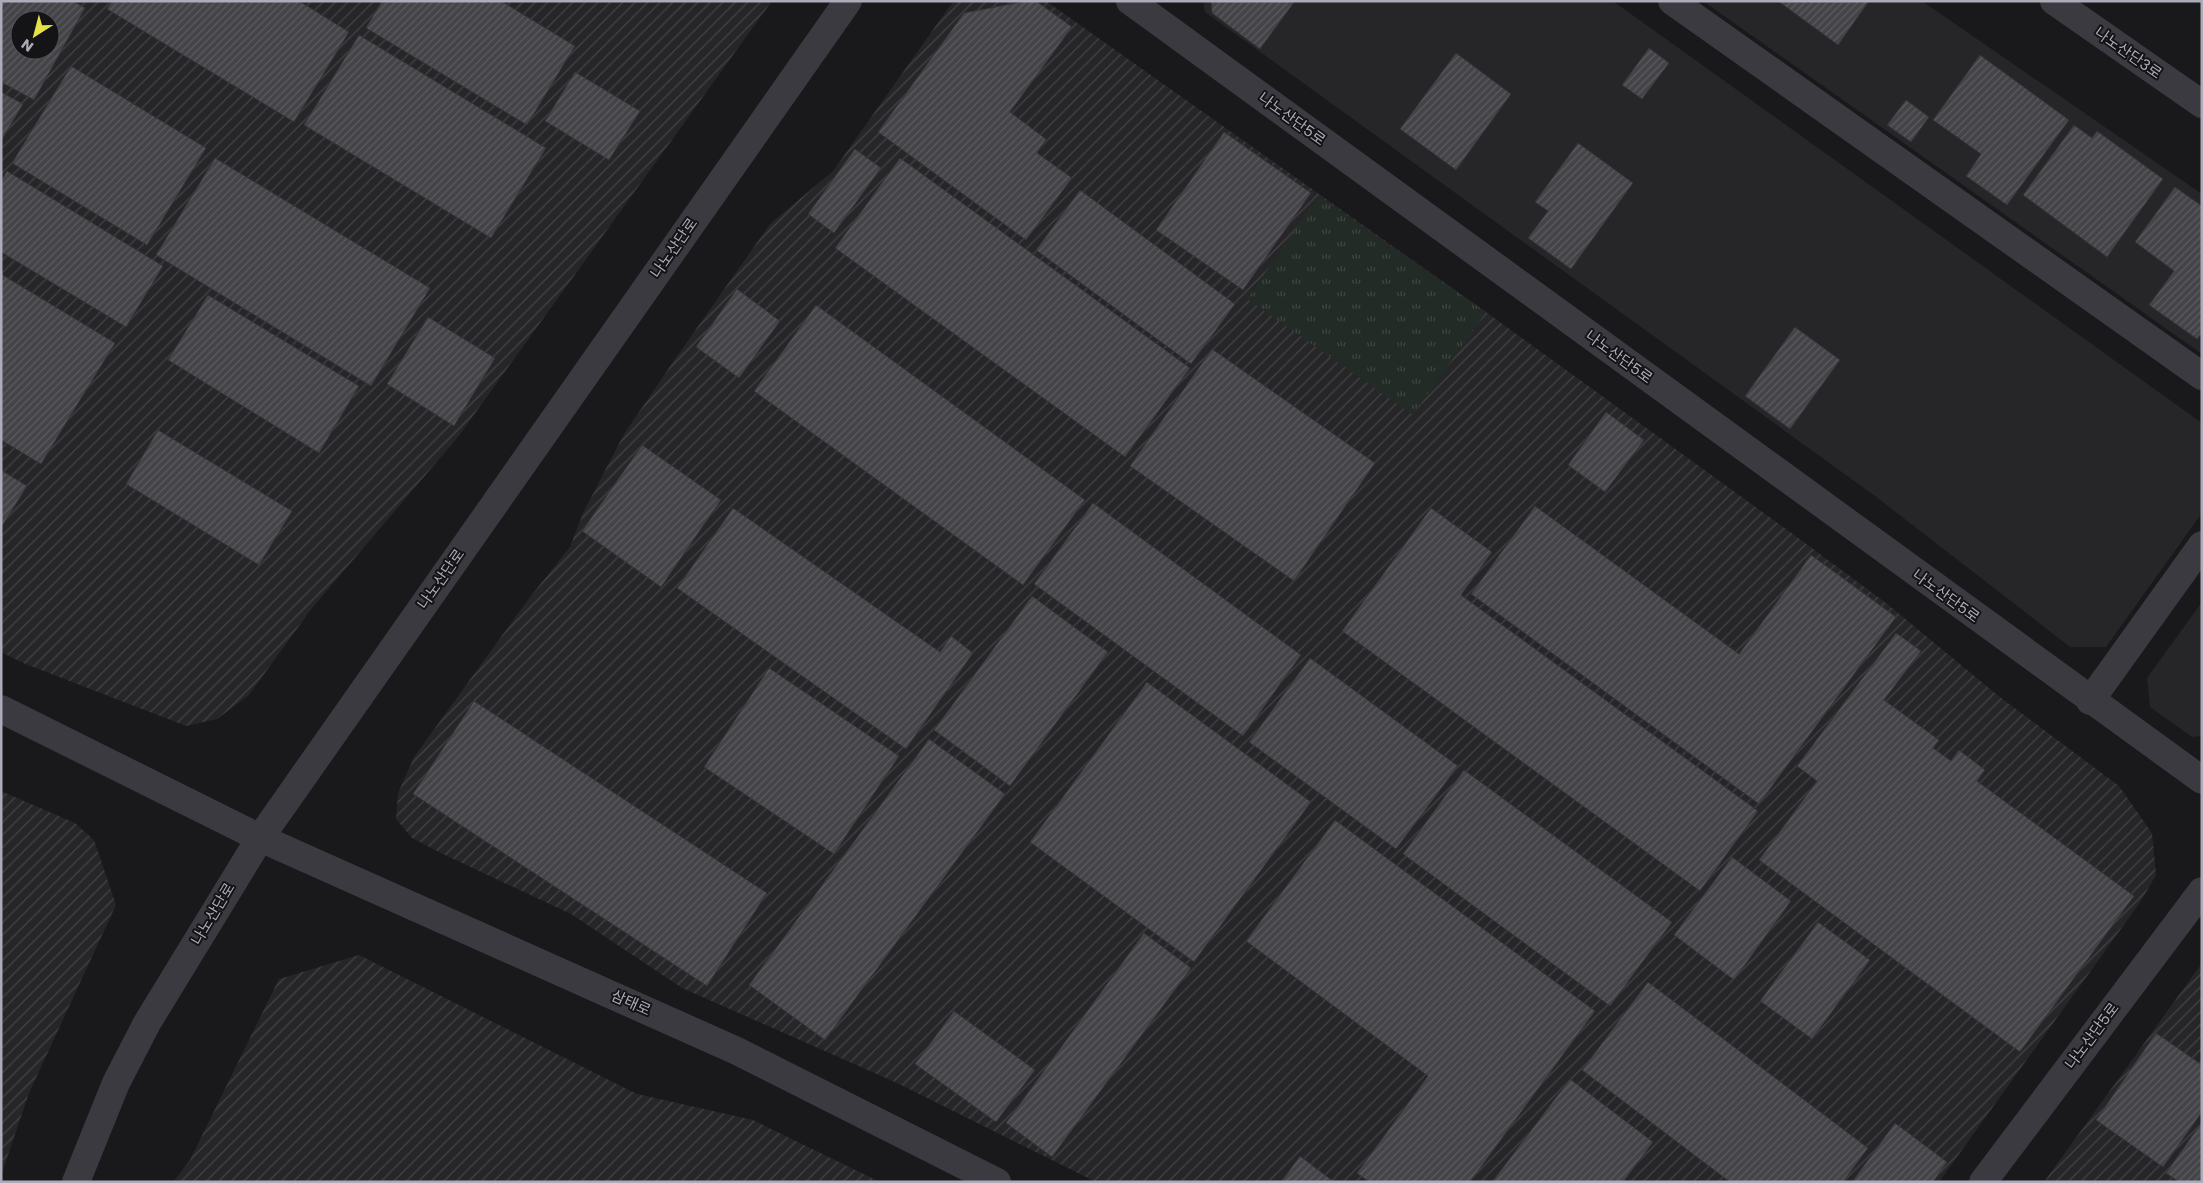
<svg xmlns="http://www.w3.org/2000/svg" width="2203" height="1183" font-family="Poppins,'Noto Sans KR',sans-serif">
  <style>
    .built { fill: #262528 }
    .industrial { fill: url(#industrial-furrows); fill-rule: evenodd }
    .grass { fill: url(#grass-tufts) }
    .building { fill: url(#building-hatch); stroke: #343337; fill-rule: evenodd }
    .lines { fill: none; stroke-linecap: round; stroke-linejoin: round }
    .minor { stroke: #3b3a40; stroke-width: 28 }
    .labels { text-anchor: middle; stroke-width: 4; stroke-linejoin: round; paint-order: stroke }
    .street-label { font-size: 15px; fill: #acacb9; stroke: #141416 }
  </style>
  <defs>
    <pattern id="industrial-furrows" width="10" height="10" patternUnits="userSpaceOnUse" patternTransform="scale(1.25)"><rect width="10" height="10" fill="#262528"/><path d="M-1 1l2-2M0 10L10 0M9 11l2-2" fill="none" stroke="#434245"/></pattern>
    <pattern id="grass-tufts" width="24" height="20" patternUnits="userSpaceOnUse" patternTransform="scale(1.25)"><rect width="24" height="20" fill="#232b26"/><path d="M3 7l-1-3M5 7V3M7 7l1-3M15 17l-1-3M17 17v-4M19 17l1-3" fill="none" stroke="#404743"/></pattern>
    <pattern id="building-hatch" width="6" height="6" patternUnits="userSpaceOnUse" patternTransform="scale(1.25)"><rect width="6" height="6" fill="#444348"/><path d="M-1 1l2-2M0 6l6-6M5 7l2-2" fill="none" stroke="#5c5b60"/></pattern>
  </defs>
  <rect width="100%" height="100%" fill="#19191b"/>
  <!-- built -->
  <g class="built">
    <path d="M1203,1H1613L2202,423V513L2106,647H2070L1875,496L1205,12Z"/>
    <path d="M1703,1H1922L2202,194V354Z"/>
    <path d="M2202,602V736L2192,737L2150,707L2147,678Z"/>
  </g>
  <!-- industrial -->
  <g class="industrial">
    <path d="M1,1H772L458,437L312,608L249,695L217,719L186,726L23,663L1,652ZM20,20H50V50H20Z"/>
    <path d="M966,1H1046L1486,312L1797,537L1886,603L2001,698L2119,786L2152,833L2156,875L2141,901L1939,1182H1096L897,1083L682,988L571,914L445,855L412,838L396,819L398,793L414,757L530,597L570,547L583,513L624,434L673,362L770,224L833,171L952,3Z"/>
    <path d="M1,791L75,823L94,840L116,905L29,1093L1,1176Z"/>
    <path d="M359,955L637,1094L753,1120L880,1182H173L190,1160L279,979Z"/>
    <path d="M2202,963V1182H2044Z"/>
  </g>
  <!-- grass -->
  <path class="grass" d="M1319,196L1486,312L1413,415L1247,299Z"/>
  <!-- building -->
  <g class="building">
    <path d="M1,1H73L85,8L34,100L1,82ZM20,20H50V50H20Z"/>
    <path d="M112,1H299L349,32L294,122L107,9Z"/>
    <path d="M382,1H501L575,46L527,125L366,28Z"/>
    <path d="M1026,1H1036L1072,27L1010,112L1046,139L1037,153L1072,178L1026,240L878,132L964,13Z"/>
    <path d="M1211,1H1295L1260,49L1212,13Z"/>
    <path d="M1778,1H1869L1838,45Z"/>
    <path d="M359,35L546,148L491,238L304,125Z"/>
    <path d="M1649,48L1669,63L1642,99L1622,85Z"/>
    <path d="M1456,53L1511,94L1456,170L1400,129Z"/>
    <path d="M1980,55L2069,120L2007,205L1966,176L1981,154L1933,120Z"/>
    <path d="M71,66L206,148L147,245L12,163Z"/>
    <path d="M575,72L640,111L609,160L545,121Z"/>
    <path d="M1,92L23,104L1,141Z"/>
    <path d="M1906,100L1929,117L1911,142L1887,125Z"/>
    <path d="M2074,125L2092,138L2097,131L2163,179L2107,257L2023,195Z"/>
    <path d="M1224,132L1311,193L1243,290L1156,230Z"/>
    <path d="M1578,143L1633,183L1571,269L1528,238L1548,211L1535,202Z"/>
    <path d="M855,149L881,168L834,233L808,214Z"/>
    <path d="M215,158L430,288L371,386L156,255Z"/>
    <path d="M900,158L1190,368L1125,457L835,248Z"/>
    <path d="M7,171L163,266L126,327L1,252V181Z"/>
    <path d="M2175,187L2202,206V333L2197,339L2149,305L2174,271L2135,242Z"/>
    <path d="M1080,190L1235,304L1191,364L1036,250Z"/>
    <path d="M1,274L115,343L41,464L1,440Z"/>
    <path d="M737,289L780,321L739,378L696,347Z"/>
    <path d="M208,295L359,386L319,453L168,360Z"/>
    <path d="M816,305L1085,500L1023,585L754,391Z"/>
    <path d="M428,317L495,358L454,426L387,384Z"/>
    <path d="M1795,327L1840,360L1790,429L1745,396Z"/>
    <path d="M1212,349L1375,463L1294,581L1130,466Z"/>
    <path d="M1606,412L1644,440L1605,492L1568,465Z"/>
    <path d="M158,430L292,511L259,565L126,484Z"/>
    <path d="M642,445L721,500L661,587L582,531Z"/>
    <path d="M1,470L27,486L1,528Z"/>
    <path d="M1093,503L1301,655L1243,736L1034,584Z"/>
    <path d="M1535,506L1739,654L1811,555L1896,617L1759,804L1471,594Z"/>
    <path d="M733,508L940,652L951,636L973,653L906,749L677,588Z"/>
    <path d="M1431,508L1492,552L1461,595L1758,811L1700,891L1342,631Z"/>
    <path d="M1032,596L1108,652L1010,786L934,730Z"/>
    <path d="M1896,633L1921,651L1884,700L1939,740L1933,748L1951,761L1959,750L1985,770L1977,781L2134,896L2020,1052L1759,860L1817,781L1797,766Z"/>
    <path d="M1310,658L1458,766L1396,849L1249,742Z"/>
    <path d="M769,668L899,756L834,854L704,767Z"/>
    <path d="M1147,682L1311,802L1194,962L1030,842Z"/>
    <path d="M474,701L767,893L707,986L413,794Z"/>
    <path d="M929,739L1005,794L825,1040L749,985Z"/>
    <path d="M1464,770L1672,922L1610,1006L1403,854Z"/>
    <path d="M1335,820L1595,1011L1470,1182H1369L1357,1173L1428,1076L1246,941Z"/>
    <path d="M1732,857L1791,901L1734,980L1674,935Z"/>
    <path d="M1818,922L1870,960L1812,1039L1760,1001Z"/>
    <path d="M1144,933L1191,968L1052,1157L1006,1123Z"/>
    <path d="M1648,982L1868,1148L1843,1182H1730L1582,1070Z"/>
    <path d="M954,1011L1035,1070L996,1122L915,1064Z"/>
    <path d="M2156,1033L2202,1065V1112L2163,1167L2096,1120Z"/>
    <path d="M1570,1079L1653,1142L1623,1182H1492Z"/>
    <path d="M2202,1122V1182H2179L2166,1173Z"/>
    <path d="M1895,1123L1947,1162L1933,1182H1852Z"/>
    <path d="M1300,1156L1334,1182H1281Z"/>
  </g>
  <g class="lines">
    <!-- minor -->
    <g class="minor">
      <path d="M1130,1L2202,780"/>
      <path d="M1672,1L2202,376"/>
      <path d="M2054,1L2202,104"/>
      <path d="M2090,701L2202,545"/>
      <path d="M1,709L260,838L737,1051L997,1182"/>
      <path d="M76,1182L116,1083L147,1023L260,838L848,1"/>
      <path d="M1983,1182L2202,891"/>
    </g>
  </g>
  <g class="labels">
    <!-- street labels -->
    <g class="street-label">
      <text transform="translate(2128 53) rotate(35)" y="5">나노산단3로</text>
      <text transform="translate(1292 119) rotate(36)" y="5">나노산단5로</text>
      <text transform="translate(674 248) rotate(-55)" y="5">나노산단로</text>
      <text transform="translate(1619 357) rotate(36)" y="5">나노산단5로</text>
      <text transform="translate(441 579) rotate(-55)" y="5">나노산단로</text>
      <text transform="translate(1946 596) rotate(36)" y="5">나노산단5로</text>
      <text transform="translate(213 914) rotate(-59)" y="5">나노산단로</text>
      <text transform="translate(631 1003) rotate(24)" y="5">삼태로</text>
      <text transform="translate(2092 1036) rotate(-53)" y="5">나노산단5로</text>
    </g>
  </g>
  <!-- border -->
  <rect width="2203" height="1183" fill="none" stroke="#acacb9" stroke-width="5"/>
  <!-- north arrow -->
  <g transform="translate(35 35) rotate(216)"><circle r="24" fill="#141416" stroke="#515157"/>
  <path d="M0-4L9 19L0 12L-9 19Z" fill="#e6e246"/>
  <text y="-8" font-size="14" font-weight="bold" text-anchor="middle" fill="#acacb9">N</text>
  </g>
</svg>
